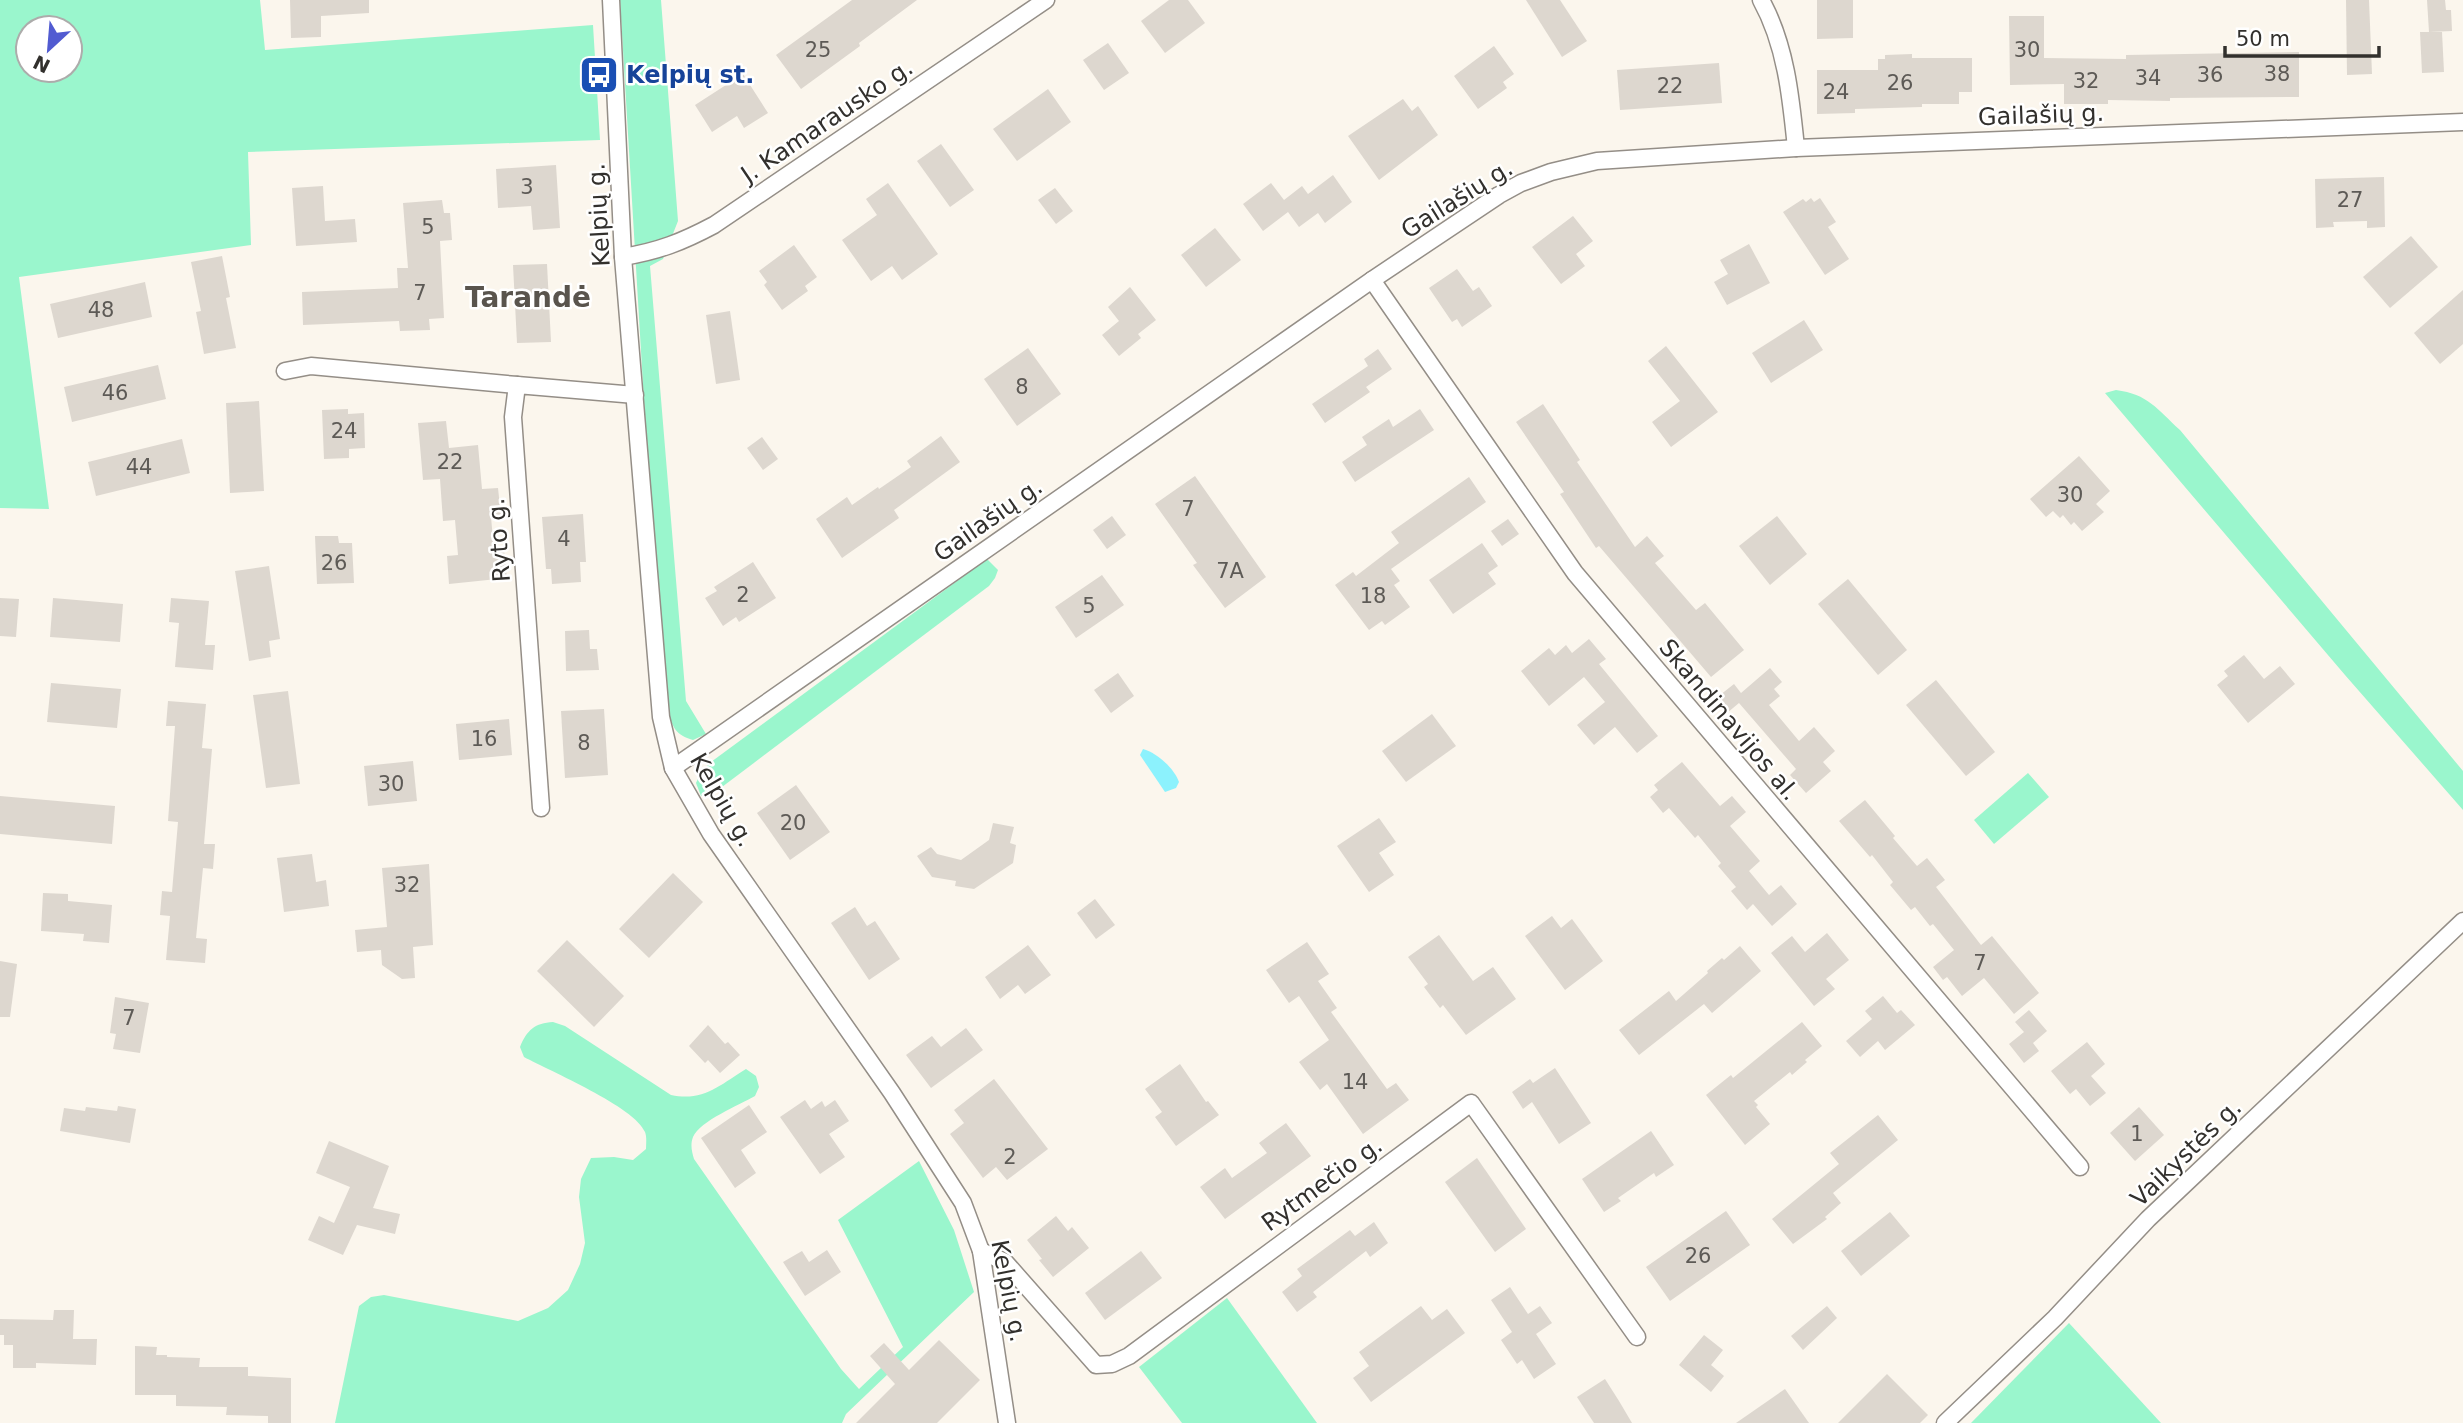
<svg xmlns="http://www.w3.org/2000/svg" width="2463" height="1423" font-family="'DejaVu Sans',sans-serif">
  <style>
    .green { fill: #9af6cd; fill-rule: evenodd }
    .water { fill: #8cf2fd }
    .building { fill: #ddd7cf }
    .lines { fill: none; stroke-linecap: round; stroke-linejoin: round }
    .minor-casing { stroke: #948e87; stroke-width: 19 }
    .minor { stroke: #fff; stroke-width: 16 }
    .labels { text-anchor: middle; stroke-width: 5; stroke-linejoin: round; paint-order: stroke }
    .number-label { font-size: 21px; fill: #5d5a56 }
    .transit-label { font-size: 24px; font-weight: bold; fill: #164399; stroke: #fff; text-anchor: start }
    .street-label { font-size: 24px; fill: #32302d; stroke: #fff }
    .quarter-label { font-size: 28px; font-weight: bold; fill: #59544d; stroke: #fff }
  </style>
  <rect width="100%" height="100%" fill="#fbf6ed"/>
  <!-- green -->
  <g class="green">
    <path d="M0,0H260L265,50L593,25L600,140L248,152L251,245L19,277L49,509L0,508ZM28,28H70V70H28Z"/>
    <path d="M620,0H661L678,221L663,259L650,266L686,701L706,734L693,740C676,735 673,728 668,712L648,468Z"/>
    <path d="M2116,390C2148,394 2157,409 2180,430L2463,771V810L2345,675L2105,393Z"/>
    <path d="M987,559L998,570L995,578L989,586L714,793L701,796L696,783L701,772L711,762Z"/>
    <path d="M2028,773L2049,797L1994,844L1974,820Z"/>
    <path d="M553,1022L565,1026L671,1095C703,1102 720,1085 746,1069L756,1076L759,1087L755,1096C739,1105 700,1121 693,1137C690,1145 692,1152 694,1159L841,1369L859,1389L903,1347L838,1220L919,1161L954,1230L974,1292L846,1414L842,1423H335L359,1306L371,1297L384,1295L518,1321L548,1308L568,1290L580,1264L585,1243L579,1197L581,1179L591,1158L614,1157L633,1160L646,1149C646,1144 647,1137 645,1132C635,1107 550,1071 524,1057L520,1047C527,1030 535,1023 553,1022Z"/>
    <path d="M1227,1298L1317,1423H1182L1139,1367Z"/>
    <path d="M2069,1323L2161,1423H1971Z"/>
  </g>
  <!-- water -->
  <path class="water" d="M1143,749C1157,753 1174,768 1179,782L1176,788L1165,792L1140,755Z"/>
  <!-- building -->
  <g class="building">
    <path d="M290,0H369V13L321,16V37L291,38Z"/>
    <path d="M852,0H917L859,43L860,46L801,89L776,55Z"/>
    <path d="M1169,0H1188L1205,23L1165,53L1141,21Z"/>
    <path d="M1526,0H1560L1587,41L1562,57Z"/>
    <path d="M1817,0H1853V38L1817,39Z"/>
    <path d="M2346,0H2369L2372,74L2347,75Z"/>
    <path d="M2427,0H2445L2446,10H2451L2452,31L2429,32Z"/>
    <path d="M2009,16H2044V58L2126,59V55L2299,52V97L2170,98V101L2108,100V104H2064V84L2010,85Z"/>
    <path d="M2420,32H2442L2444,72L2422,73Z"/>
    <path d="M1108,43L1129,73L1104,90L1083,60Z"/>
    <path d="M1494,46L1514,74L1503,82L1507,88L1478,109L1454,76Z"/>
    <path d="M1912,54V58H1972V92H1959V104H1922V107L1855,109V113L1817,114V70H1878V59H1885V55Z"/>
    <path d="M1719,63L1722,103L1620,110L1617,70Z"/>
    <path d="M743,74L768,113L744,128L737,116L712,132L695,105Z"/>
    <path d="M1048,89L1071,122L1017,161L993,129Z"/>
    <path d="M1403,99L1412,111L1418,106L1438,135L1379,180L1348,136Z"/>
    <path d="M941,144L974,190L950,207L917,161Z"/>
    <path d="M556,165L560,228L533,230L531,206L498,208L496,169Z"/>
    <path d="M1333,175L1352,202L1325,223L1318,213L1299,227L1288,212L1263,231L1243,204L1271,183L1284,200L1302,186L1308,194Z"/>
    <path d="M2384,177L2385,227L2367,228V221L2333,222L2334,227L2316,228L2315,179Z"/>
    <path d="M888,183L938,254L902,280L892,266L871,281L842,240L877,215L866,199Z"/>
    <path d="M323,186L325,221L355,219L357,242L296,246L292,188Z"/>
    <path d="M1055,188L1073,211L1056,224L1038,200Z"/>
    <path d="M1811,198L1814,202L1820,198L1836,222L1828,227L1849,259L1825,275L1783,212L1803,199L1806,202Z"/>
    <path d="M442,200L444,213H450L452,240L440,241L444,318L429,319L430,330L400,331L399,321L303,325L302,292L398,288L397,268H408L403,203Z"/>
    <path d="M1573,216L1593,241L1576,254L1585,266L1561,284L1532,247Z"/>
    <path d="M1215,228L1241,260L1206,287L1181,255Z"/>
    <path d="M2411,236L2438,267L2390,308L2363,277Z"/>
    <path d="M1749,244L1770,283L1727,305L1714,282L1728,274L1720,260Z"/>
    <path d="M794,245L817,277L805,286L808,291L782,310L764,285L767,282L759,271Z"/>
    <path d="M222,256L230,297L226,298L236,348L204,354L196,312L201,311L191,262Z"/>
    <path d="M547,264L551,342L517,343L513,265Z"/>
    <path d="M1457,269L1473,291L1479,287L1492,306L1462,327L1457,319L1452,322L1429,288Z"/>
    <path d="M145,282L152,317L58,338L50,304Z"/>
    <path d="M1130,287L1156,320L1138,334L1141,338L1119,356L1102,335L1119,321L1108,307Z"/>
    <path d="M2463,290V344L2440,364L2414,333Z"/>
    <path d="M730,311L740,380L716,384L706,315Z"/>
    <path d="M1804,320L1823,350L1771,383L1752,353Z"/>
    <path d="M1666,346L1718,412L1671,447L1652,422L1680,401L1648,361Z"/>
    <path d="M1028,348L1061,394L1017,426L984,379Z"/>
    <path d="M1378,349L1392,369L1366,387L1370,392L1325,423L1312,404L1368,366L1364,359Z"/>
    <path d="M158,365L166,399L72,422L64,387Z"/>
    <path d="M259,401L264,491L230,493L226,403Z"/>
    <path d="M1543,404L1580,460L1577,462L1635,547L1647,536L1664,556L1655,563L1696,610L1705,603L1744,650L1711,677L1599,546L1596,548L1560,494L1564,492L1516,422Z"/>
    <path d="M348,409V414L364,413L365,448L349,449V458L324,459L322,410Z"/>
    <path d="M1420,409L1434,430L1355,482L1342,462L1367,445L1362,437L1389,419L1393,427Z"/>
    <path d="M446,421L449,448L478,445L482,489L498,488L501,516L491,517L494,551L504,550L507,578L449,584L447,556L458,555L455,520L443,521L440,479L423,480L418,423Z"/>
    <path d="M941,436L960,462L894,510L899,518L842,558L816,519L847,497L852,505L878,487L879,489L911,467L907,461Z"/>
    <path d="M762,437L778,459L763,470L747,448Z"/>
    <path d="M182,439L190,473L96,496L88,462Z"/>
    <path d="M2079,456L2110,491L2096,504L2104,512L2082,531L2074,522L2071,525L2063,515L2060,518L2053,511L2046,517L2030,499Z"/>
    <path d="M1195,476L1266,577L1225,608L1193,565L1197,563L1155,504Z"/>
    <path d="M1469,477L1486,502L1391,569L1400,581L1394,585L1410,607L1385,625L1382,621L1369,630L1335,585L1353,572L1356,576L1399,543L1391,532Z"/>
    <path d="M583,514L586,562H580L581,582L552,584L551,569H546L542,517Z"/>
    <path d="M1112,516L1126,535L1107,549L1093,530Z"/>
    <path d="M1777,516L1807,554L1770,585L1739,546Z"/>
    <path d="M1508,519L1519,534L1502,546L1491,531Z"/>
    <path d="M315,536H338L339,543H352L354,583L317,584Z"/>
    <path d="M1482,543L1498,566L1488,573L1496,584L1453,614L1429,580Z"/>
    <path d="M753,562L776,598L739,622L736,617L723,626L705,598L717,591L714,587Z"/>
    <path d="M269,566L280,639L269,641L271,657L249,661L235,571Z"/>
    <path d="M1102,575L1124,605L1076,638L1055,607Z"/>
    <path d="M1848,579L1907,650L1878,675L1818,604Z"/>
    <path d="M0,598L19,599L16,637L0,636Z"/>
    <path d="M53,598L123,604L120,642L50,637Z"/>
    <path d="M171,598L209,601L205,645H215L213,670L175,667L179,623L169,622Z"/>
    <path d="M589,630L590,649H597L599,670L566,671L565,631Z"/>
    <path d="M1589,639L1606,659L1599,664L1658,736L1637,753L1615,727L1594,745L1577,725L1605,702L1584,677L1549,706L1521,671L1549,648L1555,655L1566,645L1572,653Z"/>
    <path d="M2244,655L2264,679L2280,666L2295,684L2248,723L2217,685L2228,676L2224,671Z"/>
    <path d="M1770,668L1782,682L1774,689L1780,696L1769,705L1799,741L1814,727L1835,751L1823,762L1831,771L1806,793L1790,775L1796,769L1739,703L1727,713L1715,699L1734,684L1741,693Z"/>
    <path d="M1118,673L1134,696L1111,713L1094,690Z"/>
    <path d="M1936,680L1995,752L1966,776L1906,705Z"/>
    <path d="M51,683L121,689L117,728L47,722Z"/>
    <path d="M288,691L300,784L266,788L253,695Z"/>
    <path d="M168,701L206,704L202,748L212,749L204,844H215L213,869L203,868L196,938L207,939L205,963L166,960L170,916L160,915L162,891L172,892L178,822L168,821L175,726H166Z"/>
    <path d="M604,709L608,775L565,778L561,711Z"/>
    <path d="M1432,714L1456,746L1406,782L1382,751Z"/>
    <path d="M509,719L512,755L459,760L456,724Z"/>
    <path d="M413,761L417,801L368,806L364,766Z"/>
    <path d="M1682,762L1720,806L1732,796L1746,812L1730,826L1760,861L1749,871L1769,895L1781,885L1797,904L1772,926L1753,904L1747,910L1731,891L1736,887L1718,866L1721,863L1698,835L1695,838L1669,808L1663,813L1650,797L1658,790L1654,785Z"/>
    <path d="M796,785L830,832L790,860L757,813Z"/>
    <path d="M0,796L115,806L112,844L0,834Z"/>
    <path d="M1865,800L1895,836L1893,838L1917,866L1927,858L1945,880L1936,887L1981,945L1992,936L2039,993L2014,1014L1984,978L1962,996L1947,977L1943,980L1933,967L1954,950L1933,924L1930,926L1915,907L1911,910L1890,885L1893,882L1872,855L1870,857L1839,821Z"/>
    <path d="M1379,818L1396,842L1379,853L1394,875L1369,892L1337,846Z"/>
    <path d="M993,823L1014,827L1010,843L1016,845L1013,863L974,889L955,886L956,881L932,877L917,856L931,847L937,854L961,860L989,840Z"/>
    <path d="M312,854L316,882L326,880L329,906L284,912L277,858Z"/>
    <path d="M429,864L433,945L413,947L415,978L402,979L382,965L381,950L357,952L355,930L387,927L382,868Z"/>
    <path d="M673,873L703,902L649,958L619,929Z"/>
    <path d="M43,893L68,894V901L112,905L109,943L83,941L84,934L41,931Z"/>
    <path d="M1095,899L1115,925L1096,939L1077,913Z"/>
    <path d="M855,907L867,926L875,921L900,959L869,980L831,923Z"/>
    <path d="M1552,916L1561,928L1572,919L1603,961L1565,990L1525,936Z"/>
    <path d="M1827,933L1849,960L1826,979L1835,989L1814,1006L1771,953L1792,936L1805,952Z"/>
    <path d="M1439,935L1473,981L1493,967L1516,999L1466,1035L1443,1005L1440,1008L1424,987L1428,984L1408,957Z"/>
    <path d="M567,940L624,996L594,1027L537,971Z"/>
    <path d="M1307,942L1329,974L1318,981L1337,1008L1331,1012L1387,1089L1396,1083L1409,1100L1363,1134L1327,1084L1320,1090L1299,1062L1329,1040L1299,996L1289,1003L1266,970Z"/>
    <path d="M1028,945L1051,975L1025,994L1018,985L1000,999L985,977Z"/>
    <path d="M1740,946L1761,971L1712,1013L1704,1004L1639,1055L1619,1030L1669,991L1676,1001L1708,973L1707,971L1722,958L1724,960Z"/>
    <path d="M0,961L17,964L10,1017H0Z"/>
    <path d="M1883,996L1897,1013L1901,1010L1915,1025L1885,1050L1878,1041L1860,1057L1846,1041L1872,1019L1865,1011Z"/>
    <path d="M115,997L149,1003L140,1053L113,1049L116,1034L110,1033Z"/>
    <path d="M2029,1010L2047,1031L2033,1043L2039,1051L2024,1063L2009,1044L2024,1032L2015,1022Z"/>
    <path d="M1802,1022L1822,1046L1805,1060L1807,1062L1792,1075L1790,1072L1754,1101L1758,1105L1756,1107L1770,1124L1745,1145L1706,1095L1731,1075L1733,1078Z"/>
    <path d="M708,1025L725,1044L728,1042L740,1055L720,1073L708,1060L705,1063L689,1046Z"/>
    <path d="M966,1028L983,1050L931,1088L906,1055L932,1036L941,1047Z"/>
    <path d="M2087,1042L2105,1064L2091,1076L2106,1093L2090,1106L2076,1089L2070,1094L2051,1071Z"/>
    <path d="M1180,1064L1206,1102L1208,1101L1219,1115L1176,1146L1155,1117L1162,1112L1145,1089Z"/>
    <path d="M1555,1068L1591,1123L1559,1144L1532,1102L1523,1109L1512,1092L1530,1079L1533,1083Z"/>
    <path d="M994,1079L1048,1149L1007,1180L996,1167L983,1178L950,1134L964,1123L954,1110Z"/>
    <path d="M805,1100L811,1109L822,1101L825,1107L835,1100L849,1121L829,1134L845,1157L820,1174L780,1117Z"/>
    <path d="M749,1105L767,1132L741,1150L756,1173L735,1188L701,1138Z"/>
    <path d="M118,1106L136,1109L130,1143L60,1131L64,1108L85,1111L86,1107L117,1111Z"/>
    <path d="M2139,1107L2164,1135L2135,1161L2110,1133Z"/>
    <path d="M1878,1115L1898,1140L1833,1193L1841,1203L1825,1217L1827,1219L1793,1244L1772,1219L1839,1164L1830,1153Z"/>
    <path d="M1286,1123L1311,1156L1225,1219L1200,1187L1225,1168L1232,1178L1267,1153L1259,1143Z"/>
    <path d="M1651,1131L1674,1165L1656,1177L1654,1173L1618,1198L1621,1201L1604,1212L1582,1179Z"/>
    <path d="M329,1141L389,1166L373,1208L400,1214L395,1234L357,1225L343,1255L308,1240L319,1216L334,1223L350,1187L316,1173Z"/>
    <path d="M1477,1158L1526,1229L1495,1252L1445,1182Z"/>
    <path d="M1726,1211L1750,1245L1670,1301L1646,1267Z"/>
    <path d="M1890,1212L1910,1236L1861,1276L1841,1251Z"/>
    <path d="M1056,1216L1068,1231L1072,1227L1089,1248L1053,1277L1039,1260L1042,1259L1027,1240Z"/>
    <path d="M1374,1222L1388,1243L1370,1257L1366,1251L1313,1292L1317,1297L1297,1312L1282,1292L1302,1276L1297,1269L1350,1230L1355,1236Z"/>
    <path d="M827,1250L841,1272L805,1296L783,1262L802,1251L809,1262Z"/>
    <path d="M1141,1251L1162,1278L1105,1320L1085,1293Z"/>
    <path d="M1510,1287L1528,1314L1540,1306L1552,1323L1536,1334L1556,1364L1534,1379L1522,1360L1517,1364L1501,1340L1512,1332L1491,1300Z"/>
    <path d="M1421,1306L1432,1320L1447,1309L1465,1333L1371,1402L1353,1378L1369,1366L1359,1352Z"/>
    <path d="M1827,1306L1837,1318L1803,1350L1791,1336Z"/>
    <path d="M54,1310H74L73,1339H97L96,1365L36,1363V1368H13V1345H4V1335H0V1319L53,1320Z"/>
    <path d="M1704,1335L1723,1350L1711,1365L1724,1376L1711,1392L1679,1365Z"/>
    <path d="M939,1340L980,1380L937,1423H856L895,1384L870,1356L884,1343L909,1370Z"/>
    <path d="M135,1346L157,1347L156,1355H167V1357L200,1358L199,1367H248V1376L291,1378V1423H268V1416L226,1415L227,1407L176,1406V1395H135Z"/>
    <path d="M1887,1374L1928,1415L1920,1423H1838Z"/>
    <path d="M1605,1379L1619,1401L1632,1423H1594L1577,1397Z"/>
    <path d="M1785,1389L1809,1423H1736Z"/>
  </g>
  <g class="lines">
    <!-- minor casing -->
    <g class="minor-casing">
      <g id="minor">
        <path d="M611,0L623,257L661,717L673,768L711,834L892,1093L963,1203L981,1251L1007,1423"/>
        <path d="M1761,0C1786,45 1791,98 1796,148"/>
        <path d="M623,257C659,251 682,242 714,225L1046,0"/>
        <path d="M1372,280L1575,573L2080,1167"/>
        <path d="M285,371L311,366L517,385"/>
        <path d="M673,768L1372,280L1499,195L1521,183L1551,172L1597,161L1796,148L2463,122"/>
        <path d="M541,808L513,417L517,385L635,395"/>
        <path d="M981,1251L1005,1262L1096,1365L1112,1364L1129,1356L1471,1103L1637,1337"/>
        <path d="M1945,1423L2055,1318L2148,1219L2463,921"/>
      </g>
    </g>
    <!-- minor -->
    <use href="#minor" class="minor"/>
  </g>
  <!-- icons -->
  <defs>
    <g id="bus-square" transform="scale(2.0125)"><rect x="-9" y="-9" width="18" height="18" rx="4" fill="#1a4fb4" stroke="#fff"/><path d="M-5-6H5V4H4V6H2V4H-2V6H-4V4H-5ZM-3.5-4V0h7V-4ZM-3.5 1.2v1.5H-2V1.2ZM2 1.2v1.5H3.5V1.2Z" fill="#fff"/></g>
  </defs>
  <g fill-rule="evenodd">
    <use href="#bus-square" x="599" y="75"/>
  </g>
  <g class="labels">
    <!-- number labels -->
    <g class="number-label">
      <text x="818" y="57">25</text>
      <text x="2027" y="57">30</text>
      <text x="2277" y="81">38</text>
      <text x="2210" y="82">36</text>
      <text x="2148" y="85">34</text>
      <text x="2086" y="88">32</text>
      <text x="1900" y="90">26</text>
      <text x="1670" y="93">22</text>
      <text x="1836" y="99">24</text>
      <text x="527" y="194">3</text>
      <text x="2350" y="207">27</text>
      <text x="428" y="234">5</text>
      <text x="420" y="300">7</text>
      <text x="101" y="317">48</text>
      <text x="1022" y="394">8</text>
      <text x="115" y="400">46</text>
      <text x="344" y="438">24</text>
      <text x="450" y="469">22</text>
      <text x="139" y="474">44</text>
      <text x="2070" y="502">30</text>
      <text x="1188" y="516">7</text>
      <text x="564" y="546">4</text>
      <text x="334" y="570">26</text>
      <text x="1230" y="578">7A</text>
      <text x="743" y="602">2</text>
      <text x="1373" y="603">18</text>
      <text x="1089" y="613">5</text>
      <text x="484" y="746">16</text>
      <text x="584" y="750">8</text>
      <text x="391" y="791">30</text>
      <text x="793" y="830">20</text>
      <text x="407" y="892">32</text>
      <text x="1980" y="970">7</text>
      <text x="129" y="1025">7</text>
      <text x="1355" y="1089">14</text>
      <text x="2137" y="1141">1</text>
      <text x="1010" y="1164">2</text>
      <text x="1698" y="1263">26</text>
    </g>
    <!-- transit labels -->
    <g class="transit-label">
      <text x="626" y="83">Kelpių st.</text>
    </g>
    <!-- street labels -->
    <g class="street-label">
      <text transform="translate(2041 115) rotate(-2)" y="8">Gailašių g.</text>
      <text transform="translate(827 121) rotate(-34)" y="8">J. Kamarausko g.</text>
      <text transform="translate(1457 199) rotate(-32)" y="8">Gailašių g.</text>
      <text transform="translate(599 215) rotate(-93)" y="8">Kelpių g.</text>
      <text transform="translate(988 520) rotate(-35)" y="8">Gailašių g.</text>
      <text transform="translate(499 540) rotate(-94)" y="8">Ryto g.</text>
      <text transform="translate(1729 720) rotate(50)" y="8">Skandinavijos al.</text>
      <text transform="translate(722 800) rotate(60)" y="8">Kelpių g.</text>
      <text transform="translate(2186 1153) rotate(-44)" y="8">Vaikystės g.</text>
      <text transform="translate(1322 1184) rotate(-36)" y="8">Rytmečio g.</text>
      <text transform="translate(1009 1291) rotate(79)" y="8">Kelpių g.</text>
    </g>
    <!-- quarter labels -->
    <g class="quarter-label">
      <text x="528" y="307">Tarandė</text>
    </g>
  </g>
  <!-- north arrow -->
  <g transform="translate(49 49) rotate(206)"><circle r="33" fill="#ffffff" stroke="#adacab" stroke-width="2"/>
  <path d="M0-5L12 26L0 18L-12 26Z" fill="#515bd1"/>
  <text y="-10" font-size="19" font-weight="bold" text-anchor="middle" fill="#32302d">N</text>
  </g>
  <!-- scale -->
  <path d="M2225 46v10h154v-10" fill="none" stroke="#32302d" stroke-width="3.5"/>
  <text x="2236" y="46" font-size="21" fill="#32302d" stroke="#ffffff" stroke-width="5" paint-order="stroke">50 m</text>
</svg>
